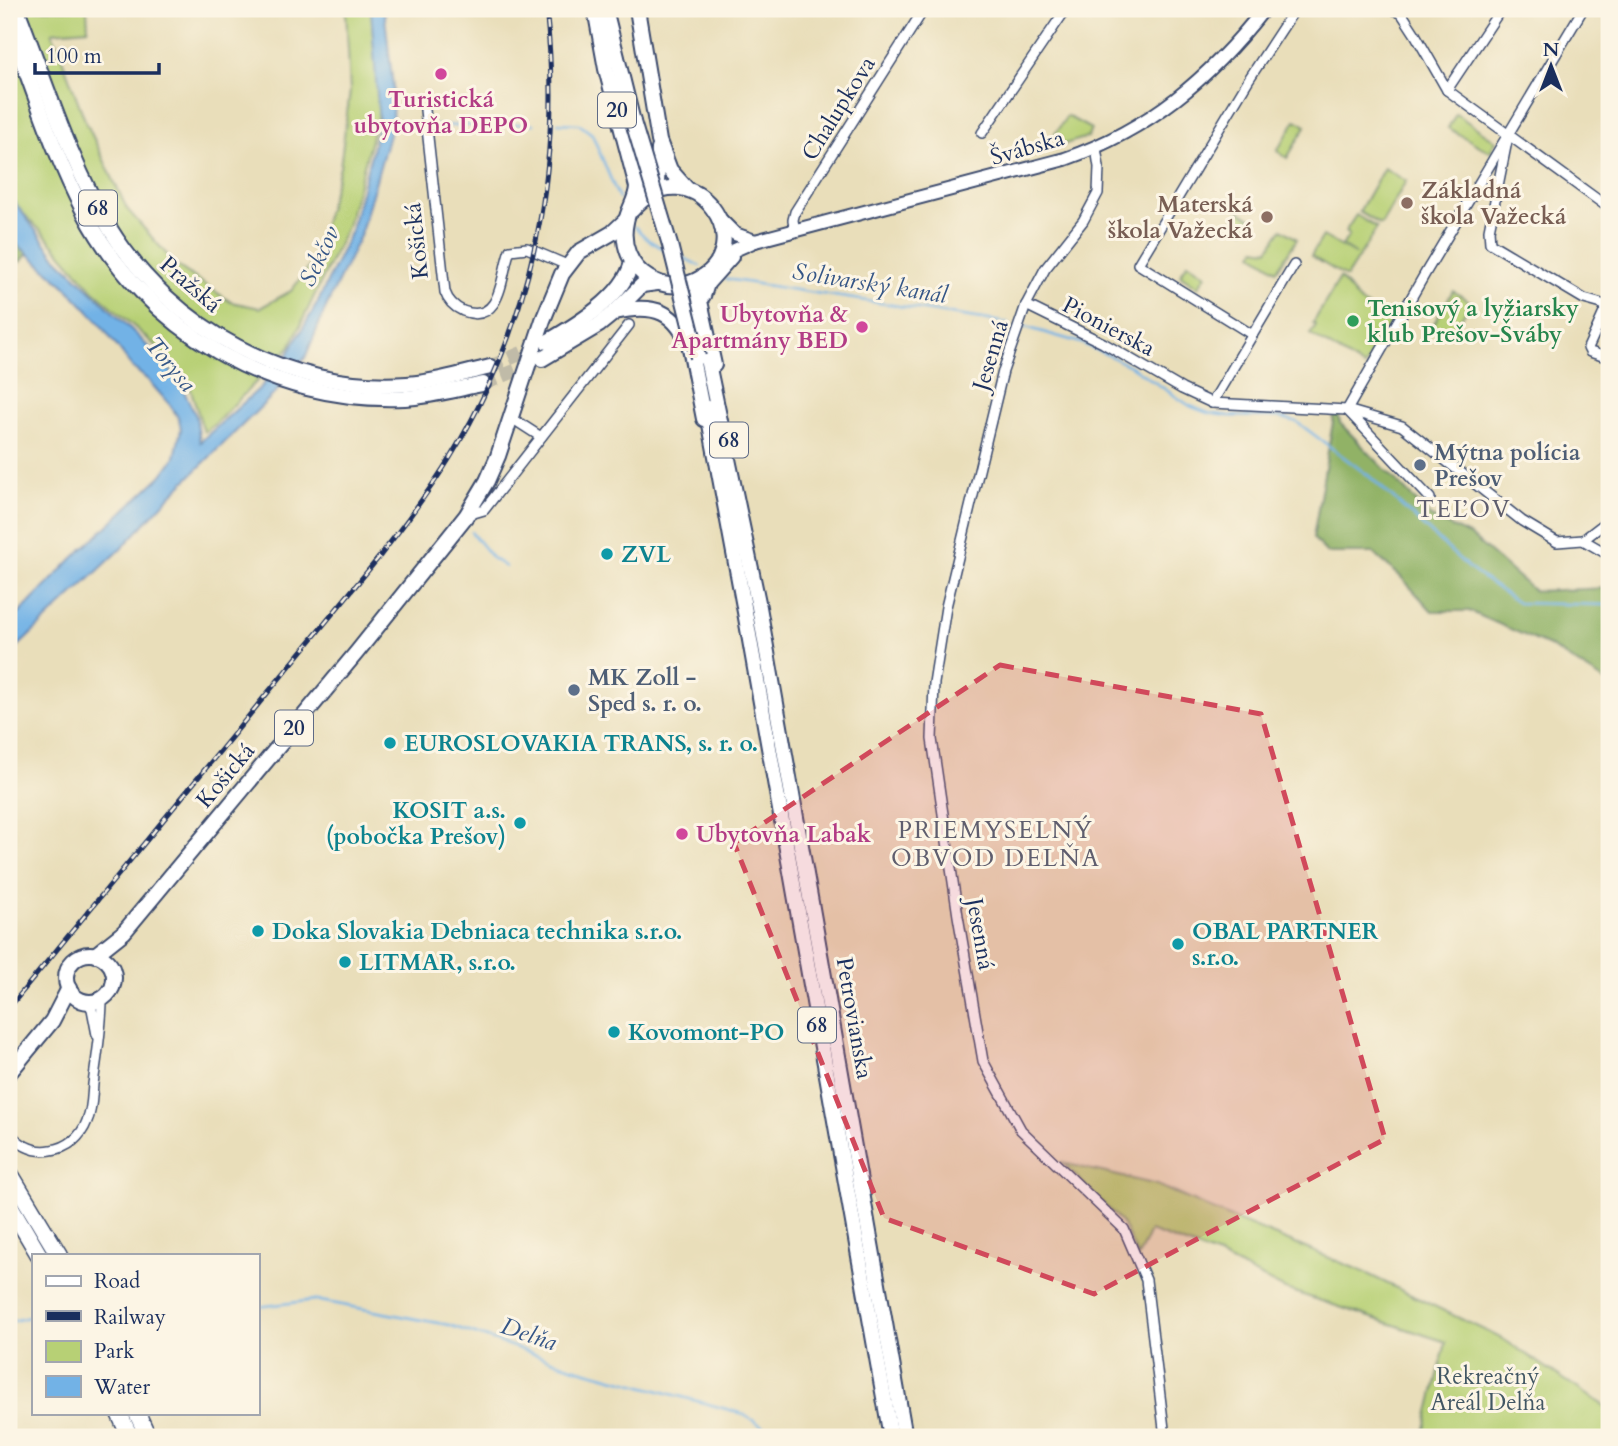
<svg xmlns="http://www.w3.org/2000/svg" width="1618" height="1446" font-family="Cardo,serif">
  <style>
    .green { fill: #b7d075; stroke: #69806a; stroke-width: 2 }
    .forest { fill: #91b266; stroke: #567062; stroke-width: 2 }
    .water { fill: #72b2e6; stroke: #4670a2; stroke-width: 2 }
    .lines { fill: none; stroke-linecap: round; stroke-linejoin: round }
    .stream { stroke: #72b2e6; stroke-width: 2.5 }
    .primary-tunnel { stroke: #c0bba8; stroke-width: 14; stroke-dasharray: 14 7; stroke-linecap: butt }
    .street-casing { stroke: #3a496c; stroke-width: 12 }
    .secondary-casing { stroke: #3a496c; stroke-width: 16 }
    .primary-casing { stroke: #3a496c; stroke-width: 18 }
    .highway-casing { stroke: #3a496c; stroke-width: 19 }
    .street { stroke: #fff; stroke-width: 9 }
    .secondary { stroke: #fff; stroke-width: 12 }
    .primary { stroke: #fff; stroke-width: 14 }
    .highway { stroke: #fff; stroke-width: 16 }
    .rail-casing { stroke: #1b2f5e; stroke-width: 5 }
    .rail { stroke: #fcf5e5; stroke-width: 2.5; stroke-dasharray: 8; stroke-linecap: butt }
    .primary-bridge-casing { stroke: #3a496c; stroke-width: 18; stroke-linecap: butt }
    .primary-bridge { stroke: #fff; stroke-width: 14 }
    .marked { fill: #d1495b; fill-opacity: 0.2; stroke: #d1495b; stroke-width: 5; stroke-dasharray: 14 9; stroke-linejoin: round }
    .hotel-dot { fill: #d1479c; stroke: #fcf5e5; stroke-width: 2.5 }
    .education-dot { fill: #8d6e63; stroke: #fcf5e5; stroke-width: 2.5 }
    .leisure-dot { fill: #2e9e5b; stroke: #fcf5e5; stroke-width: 2.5 }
    .service-dot { fill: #5c6f8a; stroke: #fcf5e5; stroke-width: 2.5 }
    .culture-dot { fill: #0f9aa8; stroke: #fcf5e5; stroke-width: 2.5 }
    .labels { text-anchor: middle; stroke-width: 6; stroke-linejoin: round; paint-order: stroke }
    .shield { fill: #fcf5e5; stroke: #5e6a86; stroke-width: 2 }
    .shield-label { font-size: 21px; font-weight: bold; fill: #1b2f5e }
    .hotel-label { font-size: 23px; font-weight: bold; fill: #b23c85; stroke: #fcf5e5 }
    .street-label { font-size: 23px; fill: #1b2f5e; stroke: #fcf5e5 }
    .education-label { font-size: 23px; font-weight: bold; fill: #785e54; stroke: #fcf5e5; text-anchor: start }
    .leisure-label { font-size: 23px; font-weight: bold; fill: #27864d; stroke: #fcf5e5; text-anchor: start }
    .service-label { font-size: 23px; font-weight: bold; fill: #4e5e75; stroke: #fcf5e5; text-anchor: start }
    .culture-label { font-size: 23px; font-weight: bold; fill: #0d838f; stroke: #fcf5e5; text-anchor: start }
    .park-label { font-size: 23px; fill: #425764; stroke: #fcf5e5 }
    .water-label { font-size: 24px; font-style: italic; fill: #355687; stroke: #fcf5e5 }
    .neighbourhood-label { font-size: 24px; letter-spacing: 2px; fill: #5f5e6e; stroke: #fcf5e5 }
  </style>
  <rect width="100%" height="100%" fill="#fcf5e5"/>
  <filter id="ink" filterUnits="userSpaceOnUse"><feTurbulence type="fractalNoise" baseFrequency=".0143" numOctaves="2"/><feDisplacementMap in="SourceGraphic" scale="14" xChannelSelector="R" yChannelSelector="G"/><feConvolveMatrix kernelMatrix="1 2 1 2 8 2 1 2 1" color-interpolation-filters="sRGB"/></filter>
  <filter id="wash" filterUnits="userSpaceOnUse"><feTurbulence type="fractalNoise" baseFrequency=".00686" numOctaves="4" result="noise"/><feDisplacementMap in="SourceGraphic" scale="28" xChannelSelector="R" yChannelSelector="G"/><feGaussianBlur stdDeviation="1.57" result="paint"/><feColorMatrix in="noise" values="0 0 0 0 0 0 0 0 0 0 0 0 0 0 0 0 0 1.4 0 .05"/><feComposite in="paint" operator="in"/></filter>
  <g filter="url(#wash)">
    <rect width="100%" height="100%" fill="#e9deba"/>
    <!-- green -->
    <g class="green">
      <path d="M9,9H87L88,29L52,32L85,120L127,209L176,265L231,302L260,308L291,291L313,262L340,167L350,91L346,9H371L379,111L347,227L290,347L214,425L204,432L190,387L157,347L93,290L46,236L15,205L9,195Z"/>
      <path d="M1456,114L1496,141L1490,152L1448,128Z"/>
      <path d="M1067,116L1091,129L1088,137L1062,145L1052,138Z"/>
      <path d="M1296,120L1306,126L1287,158L1277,151Z"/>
      <path d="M1384,168L1406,181L1381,225L1359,212Z"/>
      <path d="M1240,211L1252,219L1244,230L1232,223Z"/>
      <path d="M1356,215L1377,228L1346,277L1311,256L1323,236L1356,255L1342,246L1349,235L1345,232Z"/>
      <path d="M1282,229L1297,239L1277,270L1253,254L1256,248L1268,250Z"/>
      <path d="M1188,263L1206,275L1198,287L1180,275Z"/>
      <path d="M1340,278L1361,303L1392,320L1364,367L1310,334L1316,325L1313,323Z"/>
      <path d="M1453,291L1471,302L1451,335L1433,325Z"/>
      <path d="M1063,1163L1157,1185L1217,1212L1359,1270L1503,1339L1609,1409V1437H1423L1446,1342L1285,1289L1219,1256L1150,1231L1138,1257L1122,1223Z"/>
    </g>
    <!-- forest -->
    <g class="forest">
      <path d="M9,233L28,253L21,262L9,257Z"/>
      <path d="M1335,410L1338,411L1340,423L1431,517L1471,536L1534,591L1609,588V684L1549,646L1469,611H1432L1400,576L1373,553H1327L1313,538Z"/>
    </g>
    <!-- water -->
    <path class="water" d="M371,9H384L393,87L392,124L360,236L327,305L305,358L275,393L170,496L121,549L9,655V624L74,557L161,476L175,457L181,429L179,419L170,405L148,380L133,368L97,320L66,287L16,243L9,233V195L55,256L140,338L178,379L196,416L200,442L261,387L287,356L318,302L351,231L379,124Z"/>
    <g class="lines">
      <!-- stream -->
      <g class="stream">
        <path d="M558,123L579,124L592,134L619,199"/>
        <path d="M510,124H520"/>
        <path d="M531,124H534"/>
        <path d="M431,126L490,125"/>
        <path d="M389,127L424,126"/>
        <path d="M635,227L647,239L665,250"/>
        <path d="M678,255L700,266"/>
        <path d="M726,279L1008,323"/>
        <path d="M1022,326L1081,343L1108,355L1132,367L1190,406L1208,413L1228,416L1279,417L1297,422L1369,476L1470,569L1518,603L1609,605"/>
        <path d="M471,532L492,558L506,567"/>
        <path d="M257,1307L315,1300L449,1325L572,1367L741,1413L780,1437"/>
        <path d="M9,1322L33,1316"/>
      </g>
    </g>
  </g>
  <g filter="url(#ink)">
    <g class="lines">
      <!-- primary-tunnel -->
      <g class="primary-tunnel">
        <path d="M490,367L542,344"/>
        <path d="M483,384L537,362"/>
      </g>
      <!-- street casing -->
      <g class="street-casing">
        <g id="street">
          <path d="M1393,9L1402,14L1415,34L1447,90L1609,208"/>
          <path d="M1447,90L1501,9"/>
          <path d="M425,110L445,292C448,301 454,307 463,311C503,326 501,272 510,250L527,248L567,265"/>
          <path d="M982,133L1066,9"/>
          <path d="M1507,141L1489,230L1490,243L1584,299L1609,306"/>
          <path d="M1096,148L1099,167L1098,193L1083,221L1045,269L1026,305L1003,371L946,607L934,683L932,739L958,916L983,1061L1021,1130L1124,1229L1146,1280L1165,1437"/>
          <path d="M795,231L793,220L795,212L924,9"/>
          <path d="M1026,305L1103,343L1182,389L1212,403L1347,410L1402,426L1522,521L1557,542L1583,540L1609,520"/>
          <path d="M1607,306L1588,348L1590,352L1609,358"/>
          <path d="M1251,334L1138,264L1249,79L1295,9"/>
          <path d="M1212,403L1294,265"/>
          <path d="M510,417L541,437"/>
          <path d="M1430,498L1347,410L1426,272L1583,9"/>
          <path d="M467,515L484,510L629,325"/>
          <path d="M1583,540L1609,555"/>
          <path d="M88,1002L92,1009L97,1035"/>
          <path d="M9,1133C20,1145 34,1153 51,1150C68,1148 81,1137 87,1121C92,1111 92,1096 93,1084C97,1056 102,1027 102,999"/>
        </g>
      </g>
      <!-- secondary casing -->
      <g class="secondary-casing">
        <g id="secondary">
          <path d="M721,220L735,234L755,241"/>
          <path d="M717,262L730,252L755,241L1065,159C1150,129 1209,79 1264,9"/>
          <path d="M704,296L708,284L732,257"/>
        </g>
      </g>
      <!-- primary casing -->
      <g class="primary-casing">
        <g id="primary">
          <path d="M17,9C45,80 70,164 110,229C172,329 289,392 407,384C435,382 462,374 490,367"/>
          <path d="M595,9L606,69L637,187C636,201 628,209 626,222C621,244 630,267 649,278C664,287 679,288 695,281C765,248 692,142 632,210"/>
          <path d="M605,9L633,122"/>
          <path d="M637,9L659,141L670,170L687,189"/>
          <path d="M9,25C33,87 53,153 84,212C146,330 271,404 405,398C431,396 457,389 483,384"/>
          <path d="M651,192L657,182L659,149"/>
          <path d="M704,276L698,292L714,365"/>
          <path d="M615,312C655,303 676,311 691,350"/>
          <path d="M547,342C576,325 624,297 632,262"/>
          <path d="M689,343L704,419"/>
          <path d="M706,354L759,607L905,1437"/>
          <path d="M542,359L599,325L615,312L642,285L657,283"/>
          <path d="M707,408L745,612L891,1437"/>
          <circle cx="90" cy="978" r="24"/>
          <path d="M95,955L124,932L357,652L466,516L487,481L498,456L543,320L562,274L579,252L612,233L626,220"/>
          <path d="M9,1073L52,1021L69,988"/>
        </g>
      </g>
      <!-- highway casing -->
      <g class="highway-casing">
        <g id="highway">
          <path d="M9,1172L59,1255"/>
          <path d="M9,1204L39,1255"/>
          <path d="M119,1413L130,1437"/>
          <path d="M137,1413L148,1437"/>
        </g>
      </g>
      <!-- street -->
      <use href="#street" class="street"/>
      <!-- secondary -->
      <use href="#secondary" class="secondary"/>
      <!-- primary -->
      <use href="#primary" class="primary"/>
      <!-- highway -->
      <use href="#highway" class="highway"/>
      <!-- rail casing -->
      <g class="rail-casing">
        <path id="rail" d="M9,1008L380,556C405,523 430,491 451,456C533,322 564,165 546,9"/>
      </g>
      <!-- rail -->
      <use href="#rail" class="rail"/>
      <!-- primary-bridge casing -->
      <g class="primary-bridge-casing">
        <path id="primary-bridge" d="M633,122L670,245L698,357"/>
      </g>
      <!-- primary-bridge -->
      <use href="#primary-bridge" class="primary-bridge"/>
    </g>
  </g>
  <!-- marked area -->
  <path class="marked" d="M1000,665L1261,714L1385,1139L1094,1294L884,1218L734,843Z"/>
  <!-- markers -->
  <g class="hotel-dot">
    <circle cx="441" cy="74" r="7"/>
    <circle cx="862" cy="327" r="7"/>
    <circle cx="682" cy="834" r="7"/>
  </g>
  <g class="education-dot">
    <circle cx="1407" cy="203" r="7"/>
    <circle cx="1267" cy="217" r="7"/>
  </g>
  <circle class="leisure-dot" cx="1353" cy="321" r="7"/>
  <g class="service-dot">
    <circle cx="1420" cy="465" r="7"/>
    <circle cx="574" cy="690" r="7"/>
  </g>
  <g class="culture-dot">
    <circle cx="607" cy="554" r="7"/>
    <circle cx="390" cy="743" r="7"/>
    <circle cx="520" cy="823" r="7"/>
    <circle cx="258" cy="931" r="7"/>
    <circle cx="1178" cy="944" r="7"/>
    <circle cx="345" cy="962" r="7"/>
    <circle cx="614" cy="1032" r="7"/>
  </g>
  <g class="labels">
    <!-- shield labels -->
    <g class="shield">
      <rect x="598" y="92.5" width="38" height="35" rx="5"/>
      <rect x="79" y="190.5" width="38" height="35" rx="5"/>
      <rect x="710" y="422.5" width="38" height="35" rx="5"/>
      <rect x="275" y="710.5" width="38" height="35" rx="5"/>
      <rect x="798" y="1007.5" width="38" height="35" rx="5"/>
    </g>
    <g class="shield-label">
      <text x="617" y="117">20</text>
      <text x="98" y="215">68</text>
      <text x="729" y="447">68</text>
      <text x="294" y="735">20</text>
      <text x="817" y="1032">68</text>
    </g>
    <!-- hotel labels -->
    <g class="hotel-label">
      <text x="441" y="107">Turistická<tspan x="441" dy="26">ubytovňa DEPO</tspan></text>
      <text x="848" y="322" text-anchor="end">Ubytovňa &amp;<tspan x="848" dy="26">Apartmány BED</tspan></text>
      <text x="696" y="842" text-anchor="start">Ubytovňa Labak</text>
    </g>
    <!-- street labels -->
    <g class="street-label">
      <text transform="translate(838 108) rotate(-58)" y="8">Chalupkova</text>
      <text transform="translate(1027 147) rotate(-16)" y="8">Švábska</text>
      <text transform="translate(416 241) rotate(-96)" y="8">Košická</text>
      <text transform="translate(191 284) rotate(41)" y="8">Pražská</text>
      <text transform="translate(1109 326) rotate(28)" y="8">Pionierska</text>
      <text transform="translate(990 355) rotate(-73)" y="8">Jesenná</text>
      <text transform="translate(225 775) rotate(-50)" y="8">Košická</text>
      <text transform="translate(981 934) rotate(80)" y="8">Jesenná</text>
      <text transform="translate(855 1018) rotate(80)" y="8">Petrovianska</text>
    </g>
    <!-- education labels -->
    <g class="education-label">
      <text x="1421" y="198">Základná<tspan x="1421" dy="26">škola Važecká</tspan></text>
      <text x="1253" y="212" text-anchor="end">Materská<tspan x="1253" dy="26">škola Važecká</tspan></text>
    </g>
    <!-- leisure labels -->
    <g class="leisure-label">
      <text x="1367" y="316">Tenisový a lyžiarsky<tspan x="1367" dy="26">klub Prešov-Šváby</tspan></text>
    </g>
    <!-- service labels -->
    <g class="service-label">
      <text x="1434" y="460">Mýtna polícia<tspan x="1434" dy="26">Prešov</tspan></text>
      <text x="588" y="685">MK Zoll -<tspan x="588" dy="26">Sped s. r. o.</tspan></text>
    </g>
    <!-- culture labels -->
    <g class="culture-label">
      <text x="621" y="562">ZVL</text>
      <text x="404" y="751">EUROSLOVAKIA TRANS, s. r. o.</text>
      <text x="506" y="818" text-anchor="end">KOSIT a.s.<tspan x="506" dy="26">(pobočka Prešov)</tspan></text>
      <text x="272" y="939">Doka Slovakia Debniaca technika s.r.o.</text>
      <text x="1192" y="939">OBAL PARTNER<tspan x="1192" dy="26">s.r.o.</tspan></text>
      <text x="359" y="970">LITMAR, s.r.o.</text>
      <text x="628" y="1040">Kovomont-PO</text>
    </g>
    <!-- park labels -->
    <g class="park-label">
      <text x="1488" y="1384">Rekreačný<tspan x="1488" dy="26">Areál Delňa</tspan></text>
    </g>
    <!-- water labels -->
    <g class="water-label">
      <text transform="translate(319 256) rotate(-65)" y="8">Sekčov</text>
      <text transform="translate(870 283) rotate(9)" y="8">Solivarský kanál</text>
      <text transform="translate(171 364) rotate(50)" y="8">Torysa</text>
      <text transform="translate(529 1334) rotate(19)" y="8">Delňa</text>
    </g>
    <!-- neighbourhood labels -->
    <g class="neighbourhood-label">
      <text x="1464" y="517">TEĽOV</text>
      <text x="996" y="838">PRIEMYSELNÝ<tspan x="996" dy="28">OBVOD DELŇA</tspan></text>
    </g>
  </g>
  <!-- margin -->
  <rect width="1618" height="1446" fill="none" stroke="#fcf5e5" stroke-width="35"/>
  <!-- legend -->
  <rect x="32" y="1254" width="228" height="161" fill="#fcf5e5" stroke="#a2a6af" stroke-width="2"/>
  <rect x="46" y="1276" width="35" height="10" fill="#ffffff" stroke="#a2a6af" stroke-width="2"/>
  <text x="94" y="1288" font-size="21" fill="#1b2f5e">Road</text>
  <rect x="46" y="1311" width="35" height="10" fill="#1b2f5e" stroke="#a2a6af" stroke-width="2"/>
  <text x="94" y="1324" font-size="21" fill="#1b2f5e">Railway</text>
  <rect x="46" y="1341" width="35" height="21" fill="#b7d075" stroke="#a2a6af" stroke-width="2"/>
  <text x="94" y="1358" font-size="21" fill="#1b2f5e">Park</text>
  <rect x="46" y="1376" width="35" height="21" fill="#72b2e6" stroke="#a2a6af" stroke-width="2"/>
  <text x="94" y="1394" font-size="21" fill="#1b2f5e">Water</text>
  <!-- north arrow -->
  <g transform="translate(1551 66)" stroke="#fcf5e5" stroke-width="5" paint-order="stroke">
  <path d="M0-5L12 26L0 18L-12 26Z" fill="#1b2f5e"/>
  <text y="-10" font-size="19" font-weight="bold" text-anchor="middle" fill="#1b2f5e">N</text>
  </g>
  <!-- scale -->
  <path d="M35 63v10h124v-10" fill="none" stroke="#1b2f5e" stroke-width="3.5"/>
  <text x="46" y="63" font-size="21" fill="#1b2f5e" stroke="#fcf5e5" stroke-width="5" paint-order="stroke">100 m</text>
</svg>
